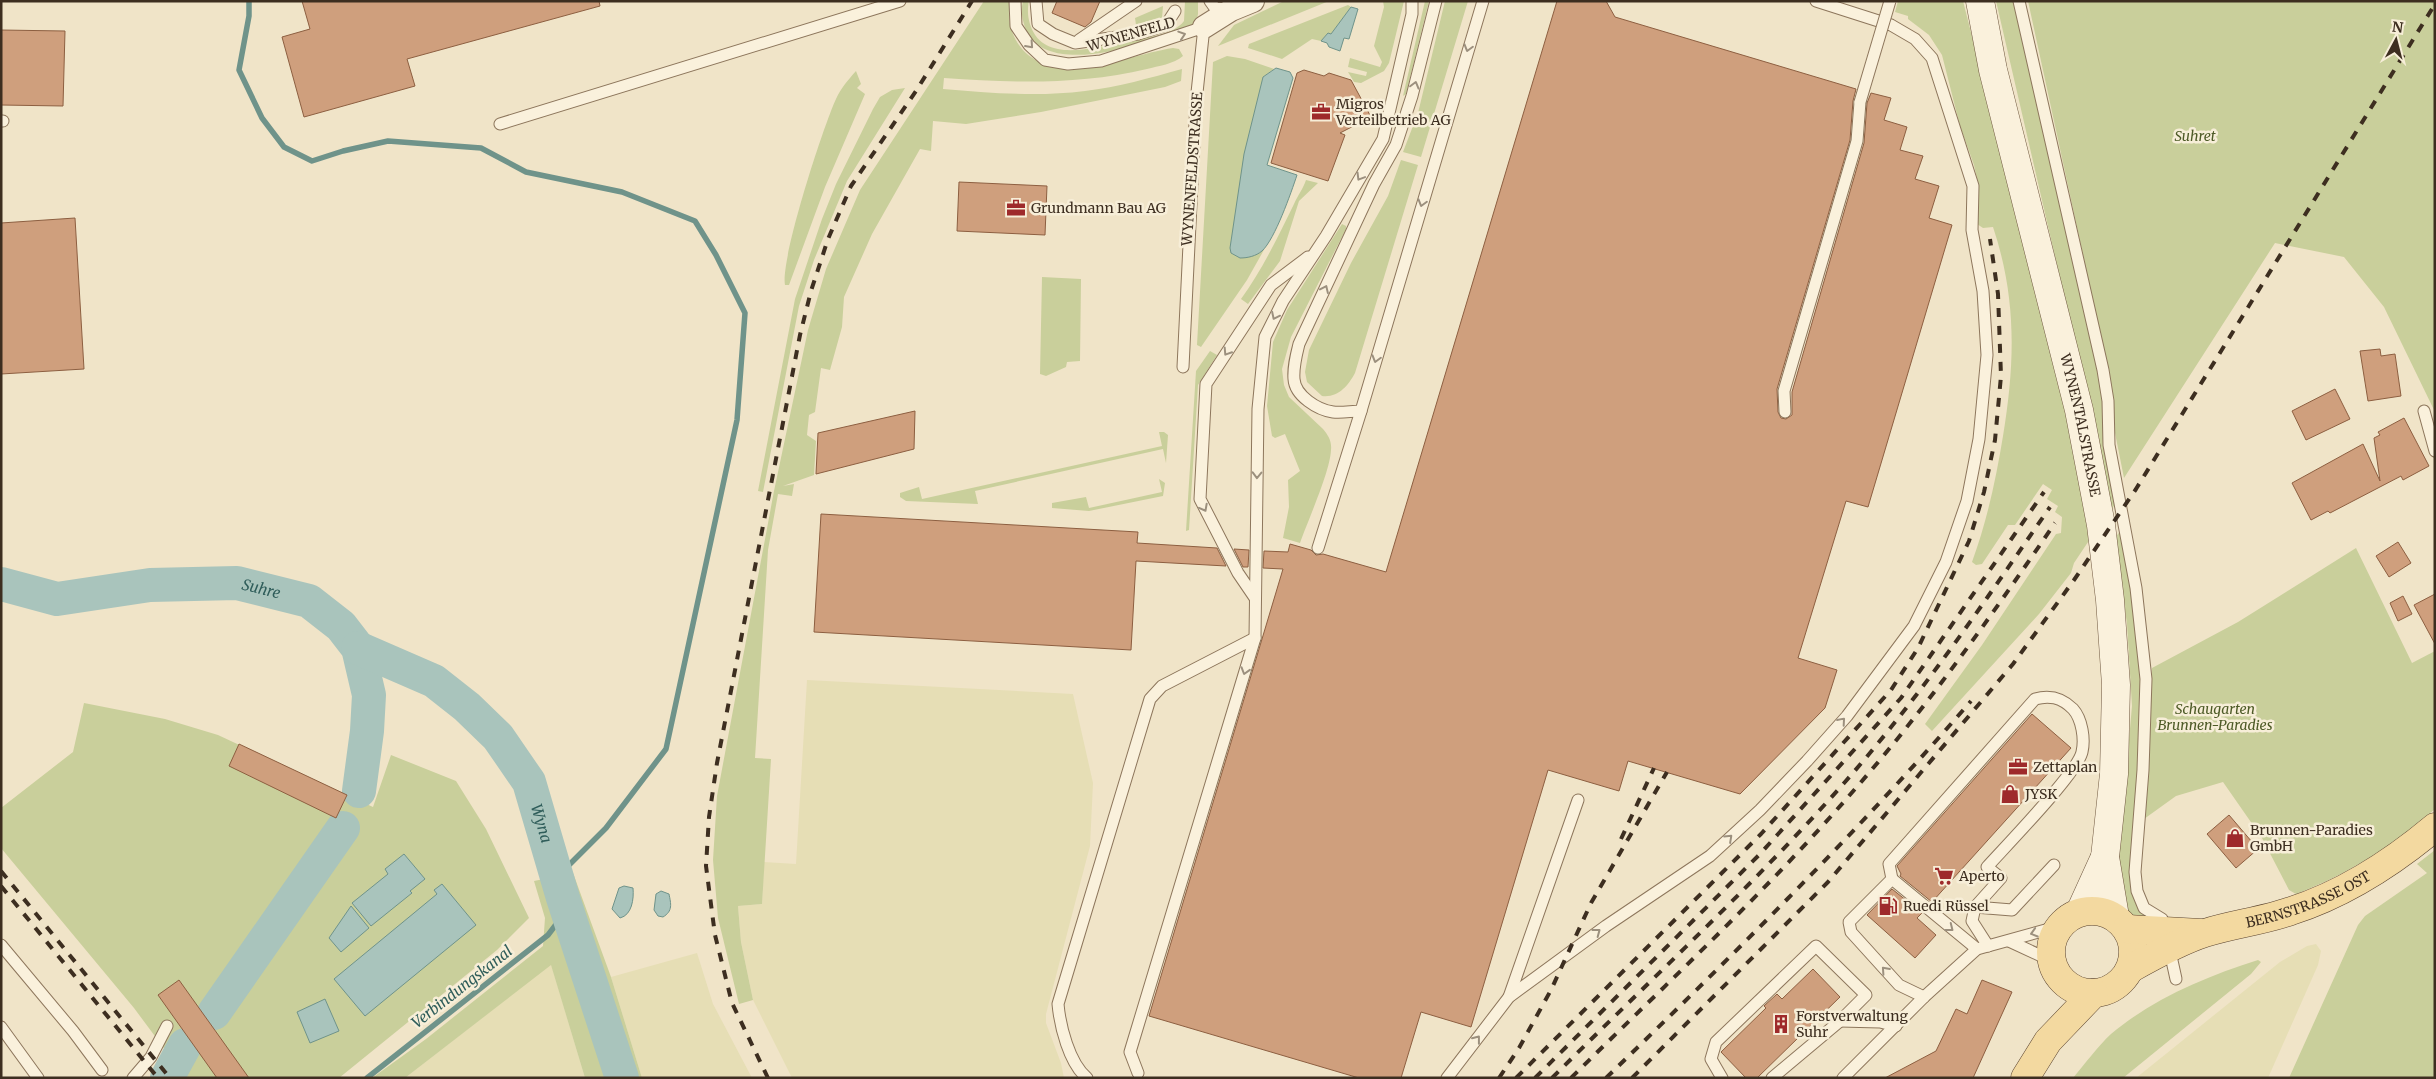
<svg xmlns="http://www.w3.org/2000/svg" width="2436" height="1079" font-family="Merriweather,serif">
  <style>
    .farmland { fill: #e6deb5 }
    .green { fill: #c9cf9b }
    .water { fill: #a9c4bc; stroke: #6f938a }
    .lines { fill: none; stroke-linecap: round; stroke-linejoin: round }
    .stream { stroke: #6f938a; stroke-width: 5.5 }
    .river { stroke: #a9c4bc; stroke-width: 34 }
    .building { fill: #cf9f7d; stroke: #8d5f41 }
    .lane-casing { stroke: #8d765c; stroke-width: 13 }
    .street-casing { stroke: #8d765c; stroke-width: 24 }
    .secondary-casing { stroke: #6f573f; stroke-width: 29 }
    .primary-casing { stroke: #5b4430; stroke-width: 29 }
    .lane { stroke: #faf1dc; stroke-width: 11 }
    .street { stroke: #faf1dc; stroke-width: 22 }
    .secondary { stroke: #faf1dc; stroke-width: 28 }
    .primary { stroke: #f3d9a0; stroke-width: 28 }
    .rail { stroke: #3d2e20; stroke-width: 4; stroke-dasharray: 9 9; stroke-linecap: butt }
    .lane-bridge-casing { stroke: #8d765c; stroke-width: 13; stroke-linecap: butt }
    .lane-bridge { stroke: #faf1dc; stroke-width: 11 }
    .oneway { stroke: #9c907e }
    .labels { text-anchor: middle; stroke-width: 5; stroke-linejoin: round; paint-order: stroke }
    .street-label { font-size: 14px; fill: #3d2e20; stroke: #f7eed8 }
    .poi-label { font-size: 14px; fill: #3d2e20; stroke: #f7eed8; text-anchor: start }
    .park-label { font-size: 14px; font-style: italic; fill: #4d5a26; stroke: #f7eed8 }
    .water-label { font-size: 15px; font-style: italic; fill: #2f5d5a; stroke: #f7eed8 }
  </style>
  <rect width="100%" height="100%" fill="#f0e4c8"/>
  <!-- farmland -->
  <g class="farmland">
    <path d="M807,680L1073,694L1093,783L1090,846L1046,1014V1023L1061,1063L1064,1078H792L753,1000L741,942L738,906L762,904L764,862L796,864Z"/>
    <path d="M2316,944L2321,951L2318,965L2268,1078H2136L2280,962L2307,946Z"/>
    <path d="M697,953L713,1004L752,1078H642L611,977Z"/>
    <path d="M551,964L585,1078H405Z"/>
  </g>
  <!-- green -->
  <g class="green">
    <path d="M984,1H1010C1007,17 1010,32 1019,45C1050,90 1131,54 1173,48L1179,49L1183,56C1174,64 1158,66 1147,69C1079,85 1013,83 944,78L943,89C990,93 1038,97 1085,91C1118,87 1150,78 1182,69L1181,81L1165,87L1041,112L966,124L933,121L931,151L920,149L872,234L844,297L842,327L830,370L821,368L815,412L809,415L807,435L816,441L814,475L783,486L794,484L792,496L778,494L768,550L755,758L771,759L762,904L738,906L741,942L753,1000L739,1004L718,918L713,860L717,796L774,491L808,330L826,269L860,190Z"/>
    <path d="M1023,1H1029C1027,10 1028,19 1031,27C1045,64 1096,47 1124,41C1141,38 1173,36 1184,21L1185,1H1198V14L1195,27C1157,39 1055,79 1028,34C1023,24 1020,12 1023,1Z"/>
    <path d="M1284,1H1329L1218,46L1234,25Z"/>
    <path d="M1383,1H1404L1389,63L1384,71L1361,83L1354,82L1348,72L1366,76L1367,72L1348,67L1350,58L1380,67L1382,62L1374,46L1384,7Z"/>
    <path d="M1425,1H1429L1406,94L1403,96Z"/>
    <path d="M1445,1H1468L1421,157L1403,152L1418,113Z"/>
    <path d="M1898,1H1963L2066,405L2090,539L2074,563L2071,573L2039,614L1932,731L1925,724L1982,645L2056,534L2061,533L2062,517L2055,512L2058,506L2047,499L2052,490L2043,484L2015,525H2008L1982,564L1976,565L1972,562C1987,521 1996,479 2003,436C2015,363 2017,299 1993,227L1983,228L1977,224L1979,188L1974,165L1960,126L1942,55L1929,35L1908,19V16L1895,12Z"/>
    <path d="M1996,1H2013L2100,375L2115,504L2111,510L2099,447Z"/>
    <path d="M2028,1H2435V412L2384,307L2344,257L2275,243L2124,478L2115,433L2111,384Z"/>
    <path d="M1348,5L1351,7L1331,34L1328,33L1321,41L1312,39L1282,59L1248,48L1249,44Z"/>
    <path d="M1163,6L1162,18L1136,25L1135,18Z"/>
    <path d="M1227,56L1245,59L1274,69L1263,77L1230,248L1260,252L1265,248L1247,280L1201,347L1197,345L1213,62Z"/>
    <path d="M856,71L861,84L857,88L865,94L825,187L789,285H785C780,260 823,127 836,99C841,88 848,80 856,71Z"/>
    <path d="M905,88L847,181L814,260L799,306L763,492L758,491L795,299L822,219L836,184L873,109L880,97L892,90Z"/>
    <path d="M1401,160L1418,165L1355,373C1348,386 1338,398 1322,396L1307,382L1305,372L1309,350L1351,263L1388,196Z"/>
    <path d="M1306,180L1318,183L1299,201L1280,261L1248,304L1241,299C1262,270 1278,237 1294,204C1298,195 1303,189 1306,180Z"/>
    <path d="M1342,224L1346,226V229L1291,337L1282,369L1284,385L1289,397L1323,429C1328,435 1332,441 1331,450C1330,472 1308,520 1300,543L1283,538L1289,507L1288,480L1300,471L1285,434L1275,438L1272,436L1267,406L1273,342L1287,310Z"/>
    <path d="M1042,277L1081,279L1080,361L1067,362L1066,367L1046,376L1040,374Z"/>
    <path d="M1210,351L1217,355L1198,385L1189,530L1186,531L1196,371Z"/>
    <path d="M1159,432H1164L1168,435L1166,463L1163,449L975,491L978,504L906,501L900,497V493L919,487L922,499L1162,446Z"/>
    <path d="M1159,479L1165,483L1163,496L1089,511L1052,508V503L1086,497L1089,508L1162,492Z"/>
    <path d="M2121,530L2135,601L2142,676L2133,893L2140,911L2149,917L2137,919L2126,909L2117,876L2132,706L2127,624L2115,538Z"/>
    <path d="M2356,548L2412,663L2435,651V809C2393,846 2348,874 2296,894L2289,890L2262,838L2223,782L2176,796L2144,819L2152,668L2238,622Z"/>
    <path d="M84,703L165,719L218,735L373,807L391,755L456,781L486,829L529,918L497,950L339,1078H186L134,1008L1,848V808L73,752Z"/>
    <path d="M2435,850V1078H2289L2358,925L2365,916L2427,873L2417,864Z"/>
    <path d="M573,873L611,977L642,1078H585L551,965L405,1078H372L426,1039L543,946L545,918L534,881Z"/>
    <path d="M2258,960L2261,962L2251,974L2123,1078H2073C2085,1064 2097,1047 2111,1034C2154,998 2205,977 2258,960Z"/>
  </g>
  <!-- water -->
  <g class="water">
    <path d="M1351,7L1358,9L1349,39L1344,38L1340,51L1329,47L1327,43L1321,41L1328,33L1331,34Z"/>
    <path d="M1276,68L1290,72L1293,78L1267,165L1297,175C1291,193 1275,239 1262,251C1256,256 1248,258 1240,258L1231,253L1230,248L1244,154L1263,77Z"/>
    <path d="M404,854L425,879L410,891L412,893L371,926L352,903L388,874L385,869Z"/>
    <path d="M442,884L476,925L365,1016L334,979L437,894L434,890Z"/>
    <path d="M624,886L633,888C634,899 632,915 620,918L612,909L619,888Z"/>
    <path d="M661,891L669,894C671,904 673,911 663,917L658,916L654,910L656,894Z"/>
    <path d="M351,906L369,928L341,952L329,938Z"/>
    <path d="M325,999L339,1031L310,1043L297,1012Z"/>
  </g>
  <g class="lines">
    <!-- stream -->
    <g class="stream">
      <path d="M249,1V16L239,70L262,118L284,147L312,161L343,151L388,141L481,148L526,172L622,192L695,221L716,255L745,313L737,420L666,749L606,828L557,877"/>
      <path d="M367,1078L548,935L567,910"/>
    </g>
    <!-- river -->
    <g class="river">
      <path id="s1" d="M1,584L57,599L150,585L237,583L309,601L341,626L358,648L369,695L367,731L359,791"/>
      <path id="s2" d="M358,648L434,681L467,707L498,737L529,782L563,898L622,1078"/>
      <path d="M214,1013L343,828"/>
      <path d="M167,1078L185,1045"/>
    </g>
  </g>
  <!-- building -->
  <g class="building">
    <path d="M302,1H599L600,6L407,59L415,86L304,117L282,37L310,29Z"/>
    <path d="M1057,1H1100L1091,22L1085,27L1052,13Z"/>
    <path d="M1557,1H1606L1615,17L1856,89L1853,101L1850,140L1777,389L1778,412L1781,418L1786,419L1792,415V392L1864,143L1867,103L1871,93L1891,98L1884,120L1907,127L1900,150L1923,156L1915,179L1939,186L1929,218L1952,225L1868,507L1846,501L1798,658L1837,670L1825,708L1740,794L1628,761L1619,791L1548,770L1471,1027L1421,1012L1401,1078H1359L1149,1016L1283,569L1263,568L1264,551L1288,552L1290,544L1311,550L1316,555L1323,554L1386,572Z"/>
    <path d="M1,30L65,31L63,106L1,105Z"/>
    <path d="M1304,70L1324,76L1329,73L1351,80L1371,117L1340,133L1345,135L1328,181L1271,163L1297,73Z"/>
    <path d="M959,182L1047,186L1045,235L957,231Z"/>
    <path d="M75,218L84,369L1,374V223Z"/>
    <path d="M2380,349L2381,356L2395,354L2401,396L2368,401L2360,351Z"/>
    <path d="M2335,389L2350,419L2306,440L2292,411Z"/>
    <path d="M915,411L914,449L816,474L818,433Z"/>
    <path d="M2404,418L2429,466L2403,480L2401,476L2330,513L2328,511L2311,520L2292,483L2363,444L2380,481L2374,438L2380,435L2378,432Z"/>
    <path d="M821,514L1138,532L1137,543L1217,548L1226,566L1136,561L1131,650L814,632Z"/>
    <path d="M2398,542L2411,563L2389,577L2376,556Z"/>
    <path d="M1234,549L1249,550L1248,567H1243Z"/>
    <path d="M2435,594V644L2414,605Z"/>
    <path d="M2403,596L2412,614L2398,621L2390,603Z"/>
    <path d="M2032,714L2071,748L1932,902L1900,876L1901,874L1897,866Z"/>
    <path d="M239,744L347,795L336,818L229,766Z"/>
    <path d="M2229,815L2258,849L2236,868L2207,834Z"/>
    <path d="M1892,889L1922,913L1917,918L1936,935L1915,958L1867,915Z"/>
    <path d="M1813,969L1840,997L1757,1078H1746L1721,1052L1766,1008L1764,1006L1777,994L1782,999Z"/>
    <path d="M179,980L249,1078H217L158,995Z"/>
    <path d="M1982,980L2012,992L1973,1078H1885L1936,1051L1956,1009L1967,1014Z"/>
  </g>
  <g class="lines">
    <!-- lane casing -->
    <g class="lane-casing">
      <g id="lane">
        <path d="M1015,1L1016,26L1029,45L1045,60L1068,64L1101,61L1204,27L1196,102L1183,367"/>
        <path d="M1036,1L1038,24L1053,34L1075,43L1138,34L1166,25L1175,11"/>
        <path d="M1210,1L1215,8L1230,9"/>
        <path d="M1436,1L1412,96L1396,145L1374,184L1299,344C1296,356 1293,367 1294,379C1295,396 1318,410 1333,412C1342,413 1352,411 1361,411L1483,1"/>
        <path d="M2019,1L2103,370L2108,401L2109,445L2136,588L2146,679L2143,770L2135,872L2137,891L2144,908L2162,919L2165,929"/>
        <path d="M1079,40L1136,1"/>
        <path d="M1,121H3"/>
        <path d="M500,124L900,1"/>
        <path d="M2424,411L2435,451"/>
        <path d="M1785,412L1784,391L1857,141L1860,102"/>
        <path d="M1318,548L1361,411"/>
        <path d="M1255,598L1238,573L1200,499L1206,384L1271,285L1308,257"/>
        <path d="M1892,879L1889,864L2035,699C2049,695 2061,697 2073,709C2082,719 2085,739 2082,752C2078,772 2005,847 1987,867L2001,878L1975,907L1972,921L1988,946"/>
        <path d="M1975,907L2012,910L2054,865"/>
        <path d="M2009,941L2052,961"/>
        <path d="M1,945L73,1031L102,1070"/>
        <path d="M2169,947L2176,979"/>
        <path d="M1509,997L1578,800"/>
        <path d="M1924,997L1899,985L1851,932L1849,922L1892,879L1977,949"/>
        <path d="M1840,1021L1880,1022L1896,1026"/>
        <path d="M1,1027L38,1078"/>
        <path d="M1138,1073L1130,1052L1255,638L1258,409L1265,337L1283,301L1326,236L1383,139L1412,14V1"/>
        <path d="M133,1078L151,1057L167,1026"/>
        <path d="M1087,1078C1069,1063 1060,1026 1058,1004L1150,699L1162,686L1255,638"/>
        <path d="M1447,1078L1509,997L1606,926L1710,856L1760,810L1807,761L1847,716L1914,626L1946,562L1967,501L1979,439L1987,355L1983,291L1972,230L1973,186L1932,58L1915,39L1891,25L1816,1"/>
        <path d="M1722,1078L1711,1059L1716,1042L1816,946L1866,995L1840,1021L1772,1078"/>
        <path d="M1843,1078L1924,997L1977,949L2060,926"/>
      </g>
    </g>
    <!-- street casing -->
    <g class="street-casing">
      <path id="street" d="M1204,27L1231,10L1253,1"/>
    </g>
    <!-- secondary casing -->
    <g class="secondary-casing">
      <g id="secondary">
        <path id="s3" d="M1980,1L1993,70L2079,410L2101,525L2110,600L2116,685L2114,774L2105,857L2115,917"/>
        <path d="M2080,912L2105,857"/>
      </g>
    </g>
    <!-- primary casing -->
    <g class="primary-casing">
      <g id="primary">
        <circle cx="2092" cy="952" r="41"/>
        <path d="M2127,929L2201,933"/>
        <path id="s4" d="M2130,969C2153,956 2180,941 2205,933C2233,924 2263,921 2291,911C2344,894 2392,863 2435,827"/>
        <path d="M2025,1078L2048,1041L2094,993"/>
      </g>
    </g>
    <!-- lane -->
    <use href="#lane" class="lane"/>
    <!-- street -->
    <use href="#street" class="street"/>
    <!-- secondary -->
    <use href="#secondary" class="secondary"/>
    <!-- primary -->
    <use href="#primary" class="primary"/>
    <!-- rail -->
    <g class="rail">
      <path d="M1621,839L1654,768"/>
      <path d="M1,871L170,1078"/>
      <path d="M1,886L158,1078"/>
      <path d="M768,1078L732,1003L715,935L706,866L709,817L717,763L800,335L811,291L828,239L851,186L916,91L972,1"/>
      <path d="M1499,1078L1519,1048L1551,990L1591,903L1667,772"/>
      <path d="M1516,1078L1761,834L1891,690L1918,648L1969,541L1984,492L1995,440L2001,376L1998,294L1990,239"/>
      <path d="M1535,1078L1760,854L1901,698L2044,492"/>
      <path d="M1552,1078C1650,980 1753,886 1845,782C1921,696 1985,601 2050,507"/>
      <path d="M1571,1078C1667,983 1767,891 1855,789C1928,706 1992,615 2055,523"/>
      <path d="M1606,1078C1731,957 1857,833 1971,701"/>
      <path d="M1632,1078L1828,882L2013,664L2074,580L2136,489L2435,4"/>
    </g>
    <!-- lane-bridge casing -->
    <g class="lane-bridge-casing">
      <path id="lane-bridge" d="M1860,102L1890,1"/>
    </g>
    <!-- lane-bridge -->
    <use href="#lane-bridge" class="lane-bridge"/>
  </g>
  <!-- one-way arrows -->
  <defs><path id="oneway-chevron" d="M-2-3.5L2.5 0L-2 3.5" fill="none" stroke-width="1.6" stroke-linecap="round" stroke-linejoin="round" transform="scale(1.25)"/></defs>
  <g class="oneway">
    <use href="#oneway-chevron" transform="translate(1182 35) rotate(-18)"/>
    <use href="#oneway-chevron" transform="translate(1030 45) rotate(48)"/>
    <use href="#oneway-chevron" transform="translate(1468 48) rotate(106)"/>
    <use href="#oneway-chevron" transform="translate(1415 85) rotate(-75)"/>
    <use href="#oneway-chevron" transform="translate(1360 177) rotate(121)"/>
    <use href="#oneway-chevron" transform="translate(1422 203) rotate(106)"/>
    <use href="#oneway-chevron" transform="translate(1325 289) rotate(-65)"/>
    <use href="#oneway-chevron" transform="translate(1275 316) rotate(116)"/>
    <use href="#oneway-chevron" transform="translate(1227 352) rotate(123)"/>
    <use href="#oneway-chevron" transform="translate(1376 359) rotate(106)"/>
    <use href="#oneway-chevron" transform="translate(1257 475) rotate(91)"/>
    <use href="#oneway-chevron" transform="translate(1204 508) rotate(62)"/>
    <use href="#oneway-chevron" transform="translate(1245 671) rotate(107)"/>
    <use href="#oneway-chevron" transform="translate(1842 721) rotate(-49)"/>
    <use href="#oneway-chevron" transform="translate(1729 838) rotate(-43)"/>
    <use href="#oneway-chevron" transform="translate(1950 928) rotate(38)"/>
    <use href="#oneway-chevron" transform="translate(1597 932) rotate(-37)"/>
    <use href="#oneway-chevron" transform="translate(2034 933) rotate(163)"/>
    <use href="#oneway-chevron" transform="translate(1885 970) rotate(-132)"/>
    <use href="#oneway-chevron" transform="translate(1477 1039) rotate(-52)"/>
  </g>
  <!-- icons -->
  <defs>
    <g id="office-bare" transform="scale(1.5)"><path d="M-6-3h4V-5.5h4V-3h4V5H-6ZM-1-4.5V-3h2v-1.5ZM-6 0V1H6V0Z" fill="#9e2a2b" stroke="#f7eed8" stroke-width="2.5" paint-order="stroke"/></g>
    <g id="shop-bare" transform="scale(1.5)"><path d="M-5-2.5h2.3a2.7 3.5 0 0 1 5.4 0H5L5.5 6h-11ZM-1.5-2.5h3a1.5 2.3 0 0 0-3 0Z" fill="#9e2a2b" stroke="#f7eed8" stroke-width="2.5" paint-order="stroke"/></g>
    <g id="supermarket-bare" transform="scale(1.5)"><path d="M-6-5.5h2.5l.6 2H6L4.5 2H-2.5L-4.4-4H-6ZM-1.5 3.2a1.3 1.3 0 1 0 .1 0ZM3 3.2a1.3 1.3 0 1 0 .1 0Z" fill="#9e2a2b" stroke="#f7eed8" stroke-width="2.5" paint-order="stroke"/></g>
    <g id="fuel-bare" transform="scale(1.5)"><path d="M-5.5-6h7V0h2V4h1.3V-2.5L3-4.5l.8-.8L6-3V5H2.5V1h-1V6h-7ZM-4.2-4.7v3.2H.2V-4.7Z" fill="#9e2a2b" stroke="#f7eed8" stroke-width="2.5" paint-order="stroke"/></g>
    <g id="building-bare" transform="scale(1.5)"><path d="M-4-6H4V6H1V3H-1V6H-4ZM-2.5-4.3h1.7v1.8h-1.7ZM.8-4.3h1.7v1.8H.8ZM-2.5-1h1.7V.8h-1.7ZM.8-1h1.7V.8H.8Z" fill="#9e2a2b" stroke="#f7eed8" stroke-width="2.5" paint-order="stroke"/></g>
  </defs>
  <g fill-rule="evenodd">
    <use href="#office-bare" x="1321" y="112"/>
    <use href="#office-bare" x="1016" y="208"/>
    <use href="#office-bare" x="2018" y="767"/>
    <use href="#shop-bare" x="2010" y="794"/>
    <use href="#shop-bare" x="2235" y="838"/>
    <use href="#supermarket-bare" x="1944" y="876"/>
    <use href="#fuel-bare" x="1888" y="906"/>
    <use href="#building-bare" x="1781" y="1024"/>
  </g>
  <g class="labels">
    <!-- street labels -->
    <g class="street-label">
      <text transform="translate(1131 34) rotate(-16)" y="5">WYNENFELD</text>
      <text transform="translate(1192 169) rotate(-86)" y="5">WYNENFELDSTRASSE</text>
      <text dy="5" stroke="none"><textPath href="#s3" startOffset="436">WYNENTALSTRASSE</textPath></text>
      <text dy="5" stroke="none"><textPath href="#s4" startOffset="192">BERNSTRASSE OST</textPath></text>
    </g>
    <!-- poi labels -->
    <g class="poi-label">
      <text x="1336" y="109">Migros<tspan x="1336" dy="16">Verteilbetrieb AG</tspan></text>
      <text x="1031" y="213">Grundmann Bau AG</text>
      <text x="2033" y="772">Zettaplan</text>
      <text x="2025" y="799">JYSK</text>
      <text x="2250" y="835">Brunnen-Paradies<tspan x="2250" dy="16">GmbH</tspan></text>
      <text x="1959" y="881">Aperto</text>
      <text x="1903" y="911">Ruedi Rüssel</text>
      <text x="1796" y="1021">Forstverwaltung<tspan x="1796" dy="16">Suhr</tspan></text>
    </g>
    <!-- park labels -->
    <g class="park-label">
      <text x="2195" y="141">Suhret</text>
      <text x="2215" y="714">Schaugarten<tspan x="2215" dy="16">Brunnen-Paradies</tspan></text>
    </g>
    <!-- water labels -->
    <g class="water-label">
      <text dy="5" stroke="none"><textPath href="#s1" startOffset="264">Suhre</textPath></text>
      <text dy="5" stroke="none"><textPath href="#s2" startOffset="266">Wyna</textPath></text>
      <text transform="translate(462 987) rotate(-38)" y="5">Verbindungskanal</text>
    </g>
  </g>
  <!-- border -->
  <rect width="2436" height="1079" fill="none" stroke="#3d2e20" stroke-width="5"/>
  <!-- north arrow -->
  <g transform="translate(2396 40) rotate(7)" stroke="#f7eed8" stroke-width="4" paint-order="stroke">
  <path d="M0-4L9 19L0 12L-9 19Z" fill="#3d2e20"/>
  <text y="-8" font-size="14" font-weight="bold" text-anchor="middle" fill="#3d2e20">N</text>
  </g>
</svg>
